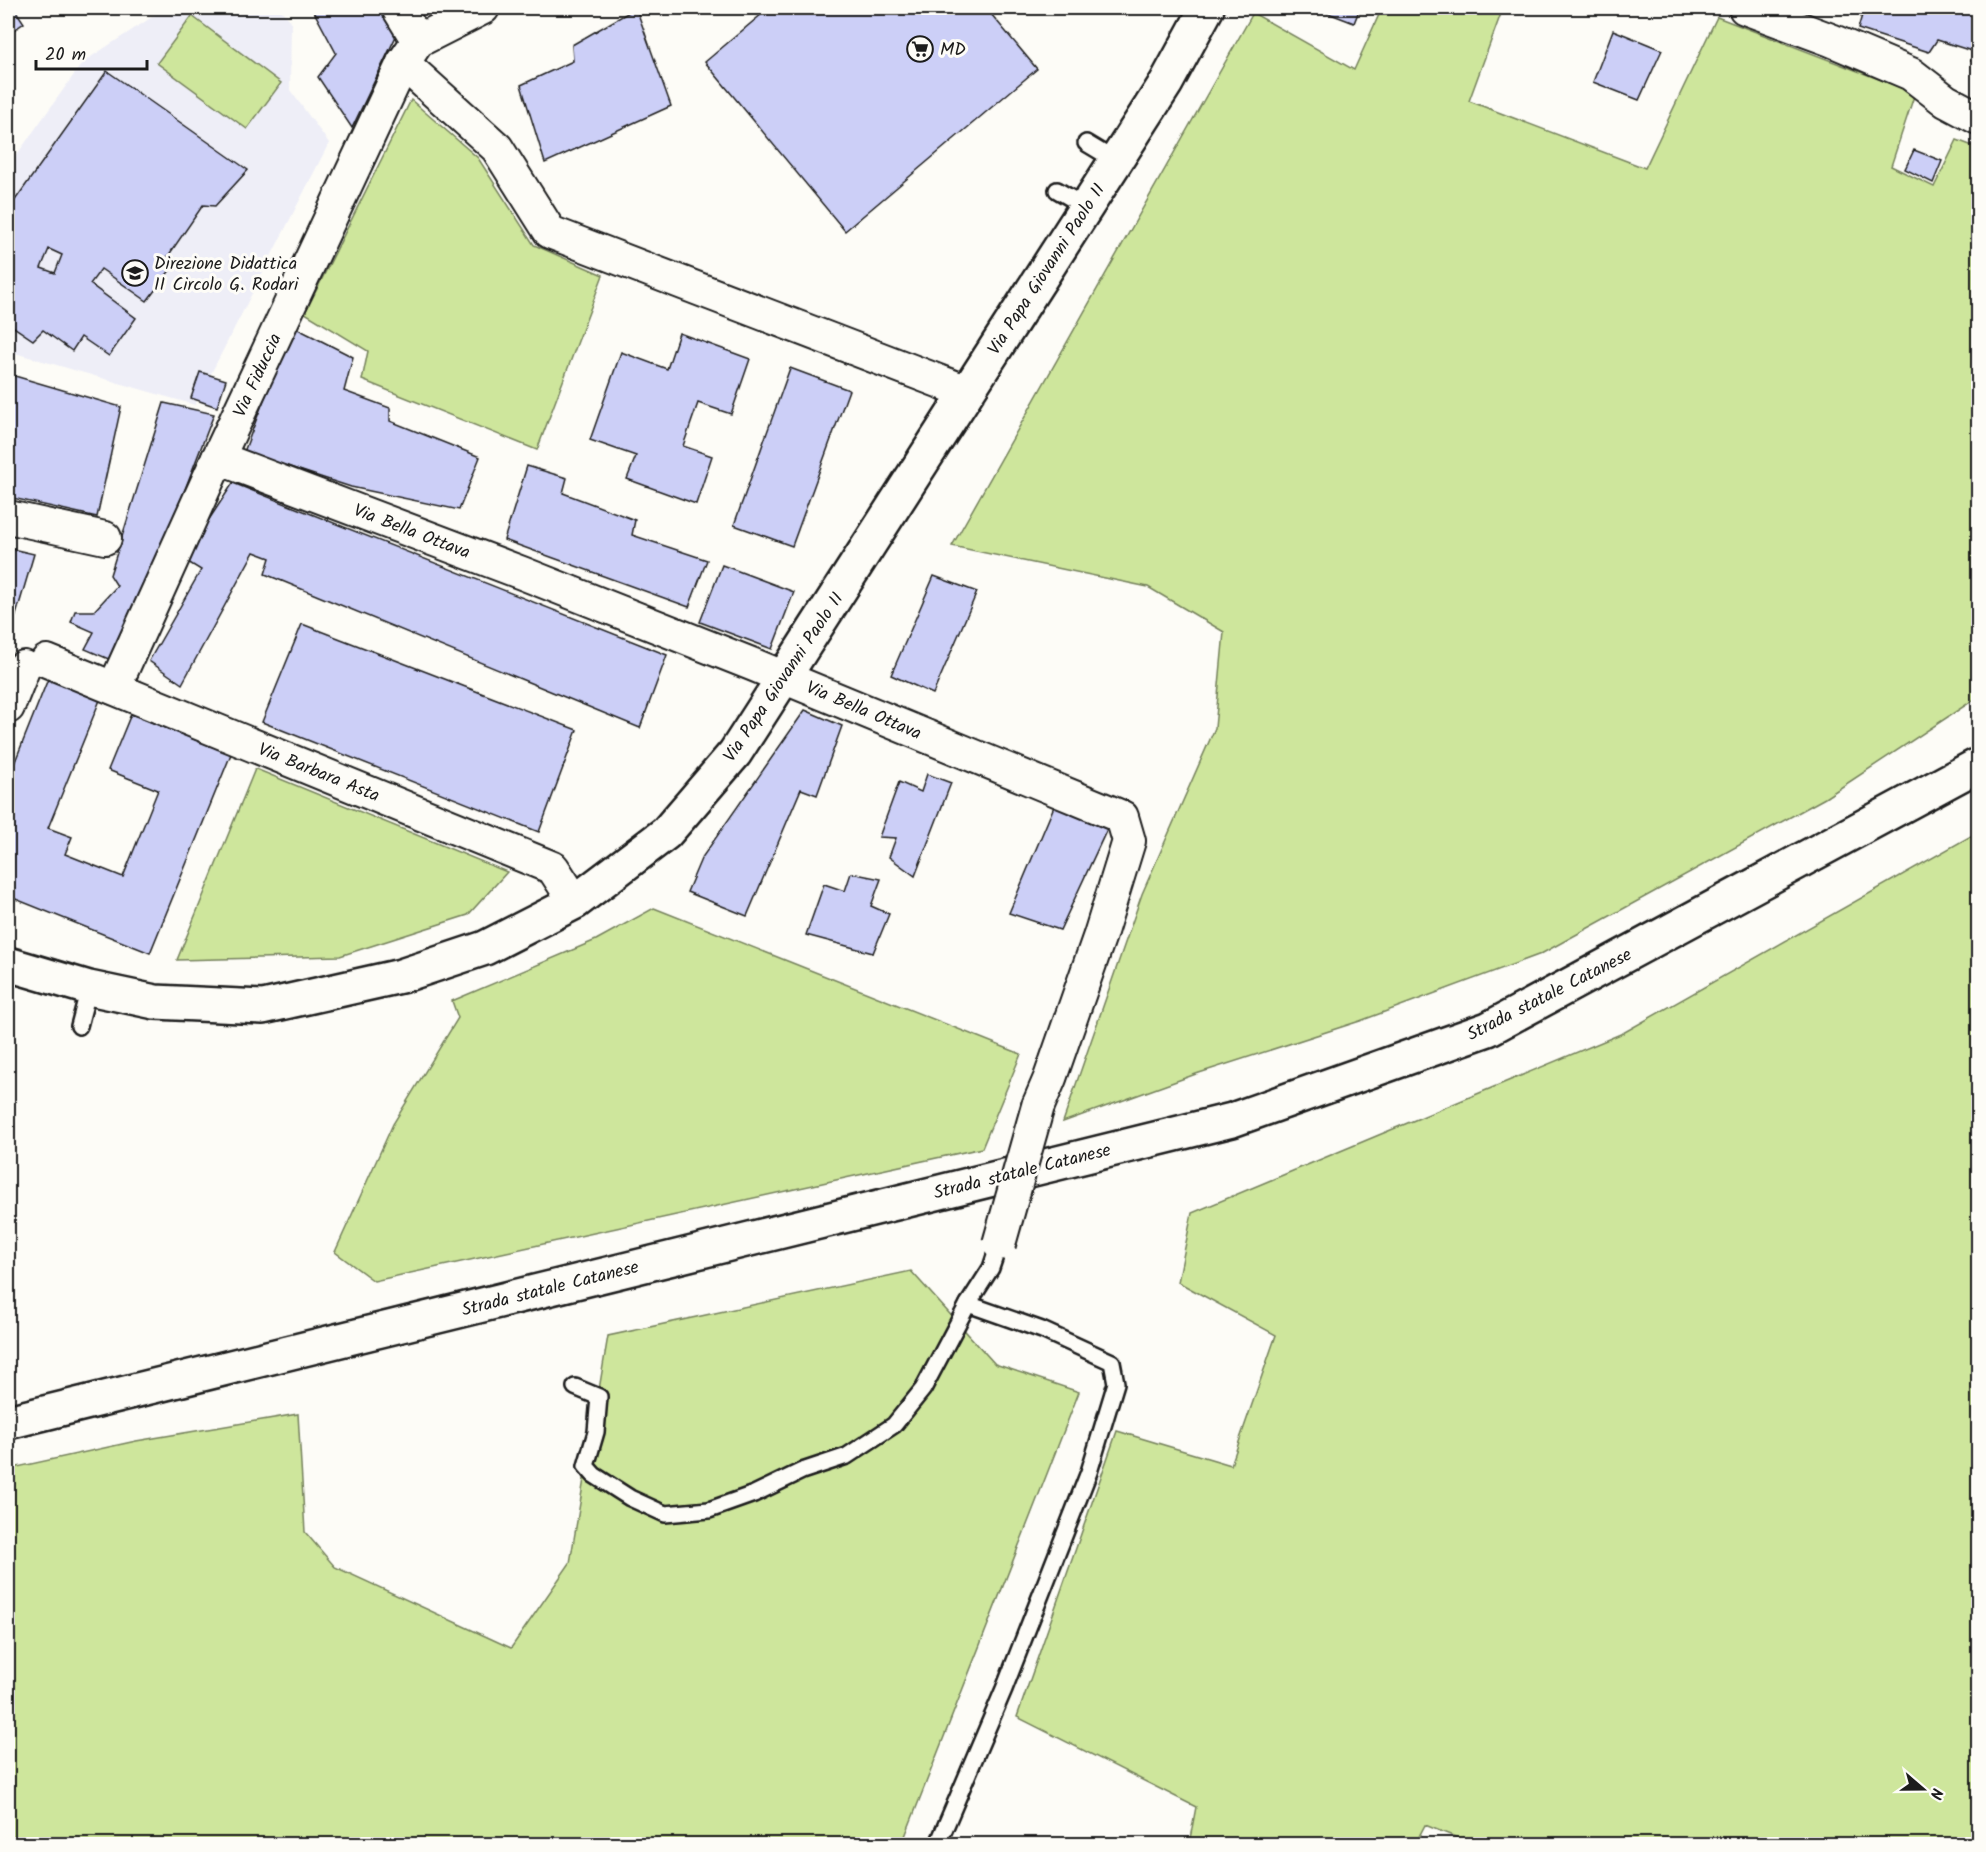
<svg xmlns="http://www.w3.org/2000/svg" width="1986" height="1852" font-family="Kalam,sans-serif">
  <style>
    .built { fill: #eeeef7 }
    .green { fill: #cee69c; stroke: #75815c; stroke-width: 1.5 }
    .building { fill: #cccff7; stroke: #1c1c1c; stroke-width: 1.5; fill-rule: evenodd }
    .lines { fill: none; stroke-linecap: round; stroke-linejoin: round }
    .service-casing { stroke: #1c1c1c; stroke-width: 20 }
    .minor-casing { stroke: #1c1c1c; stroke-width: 36 }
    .tertiary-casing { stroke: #1c1c1c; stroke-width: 38 }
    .primary-casing { stroke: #1c1c1c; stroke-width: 38 }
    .service { stroke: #fdfcf7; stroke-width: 15 }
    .minor { stroke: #fdfcf7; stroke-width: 32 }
    .tertiary { stroke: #fdfcf7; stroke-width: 33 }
    .primary { stroke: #fdfcf7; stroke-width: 33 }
    .minor-bridge-casing { stroke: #1c1c1c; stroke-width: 36; stroke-linecap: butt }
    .minor-bridge { stroke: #fdfcf7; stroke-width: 32 }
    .labels { text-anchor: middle; stroke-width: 6; stroke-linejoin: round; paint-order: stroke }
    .poi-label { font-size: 18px; fill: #1c1c1c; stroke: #fdfcf7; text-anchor: start }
    .street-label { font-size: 18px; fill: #1c1c1c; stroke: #fdfcf7 }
  </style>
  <rect width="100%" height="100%" fill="#fdfcf7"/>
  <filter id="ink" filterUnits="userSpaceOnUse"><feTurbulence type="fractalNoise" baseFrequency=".0167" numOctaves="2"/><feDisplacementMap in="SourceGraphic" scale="12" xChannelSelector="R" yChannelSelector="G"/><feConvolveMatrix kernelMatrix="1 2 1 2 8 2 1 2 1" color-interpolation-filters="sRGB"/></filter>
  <g filter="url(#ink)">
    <!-- built -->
    <path class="built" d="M166,8H279L291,21L290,90L329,143L195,405L8,351V167L83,62Z"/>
    <!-- green -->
    <g class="green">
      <path d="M1382,8H1503L1469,101L1645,168L1717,17L1915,93L1891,166L1934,187L1957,140L1978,148V697L1825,798L1541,954L1360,1021L1196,1074L1063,1122L1142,894L1215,728L1224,632L1148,587L952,546L1253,13L1354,70Z"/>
      <path d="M192,16L281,83L247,129L157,63Z"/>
      <path d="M411,100L478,158L534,245L603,275L537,450L362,380L368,351L305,313Z"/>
      <path d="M255,769H256L507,872L468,915L340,956L177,960Z"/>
      <path d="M1978,832V1844H1473L1425,1825L1415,1844H1189L1196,1807L1017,1717L1117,1431L1231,1465L1276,1335L1178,1282L1192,1213L1623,1033Z"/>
      <path d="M654,908L1021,1054L982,1148L374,1281L335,1252L393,1124L458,1018L452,1001L596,940Z"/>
      <path d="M911,1271L995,1364L1079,1392L902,1844H8V1469L136,1441L298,1414L305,1532L335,1567L511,1648L570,1563L608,1336Z"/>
    </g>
    <!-- building -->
    <g class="building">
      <path d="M8,8H14L24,23L8,34Z"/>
      <path d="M312,8H384L398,32L352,128L318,77L336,53Z"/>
      <path d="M416,8H432L420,14Z"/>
      <path d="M636,8L671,106L545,163L521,85L573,61L572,45Z"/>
      <path d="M769,8H986L1037,69L845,231L705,62Z"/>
      <path d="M1315,8H1360L1354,23Z"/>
      <path d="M1864,8H1978V61H1971L1975,52L1937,40L1929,52L1858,29Z"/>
      <path d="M1613,30L1662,50L1639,100L1593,82Z"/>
      <path d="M107,71L248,170L215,206L203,205L166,259L174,265L147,301L101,269L90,284L136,318L109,356L81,337L72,351L43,330L33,340L8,323V210ZM49,249L62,255L55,273L41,268Z"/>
      <path d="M1914,150L1942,161L1933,183L1905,169Z"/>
      <path d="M296,328L353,357L344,391L390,408V421L480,457L459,510L351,487L244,452L268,389Z"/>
      <path d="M679,333L750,359L731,414L698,403L683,446L712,456L696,504L627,479L636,456L590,440L621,352L667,369Z"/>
      <path d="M790,368L849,390L792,546L734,525Z"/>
      <path d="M200,372L226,380L217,407L191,398Z"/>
      <path d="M8,374L121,407L97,517L8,497Z"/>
      <path d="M164,403L214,414L118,663L85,649L94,632L71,622L75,611H94L117,586L110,575Z"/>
      <path d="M527,466L567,478L563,493L635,520L632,535L707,560L689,607L504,540Z"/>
      <path d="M233,483L667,655L640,728L265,574L270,558L254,552L182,684L149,661L201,570L183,559Z"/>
      <path d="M8,548L34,554L9,639H8Z"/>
      <path d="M722,565L794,592L772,649L700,622Z"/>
      <path d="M934,576L977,592L933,694L891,675Z"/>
      <path d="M302,624L577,730L539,832L262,722Z"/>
      <path d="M48,679L100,700L48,828L72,837L65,854L123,877L158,790L108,770L131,714L231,754L150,953L8,896V779Z"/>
      <path d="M805,710L842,726L817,795L801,789L747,916L687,892L701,859Z"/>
      <path d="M927,774L951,783L915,876L889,857L896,838L879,837L899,782L921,792Z"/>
      <path d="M1055,804L1107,829L1060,930L1009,913Z"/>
      <path d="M851,873L881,879L871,906L889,914L873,953L806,935L824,884L845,891Z"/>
    </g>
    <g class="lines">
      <!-- service casing -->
      <g class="service-casing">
        <g id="service">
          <path d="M1086,143L1116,161"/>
          <path d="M1057,190L1086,207"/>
          <path d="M79,1026L89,988"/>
          <path d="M575,1387L599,1397L596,1432L586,1466L594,1475L630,1498L665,1514L709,1510L754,1494L802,1471L847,1456L894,1425L923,1389L968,1304L991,1268L999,1244"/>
          <path d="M938,1844L1004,1689L1089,1472L1116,1383L1112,1362L1042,1330L968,1304"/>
        </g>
      </g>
      <!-- minor casing -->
      <g class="minor-casing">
        <g id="minor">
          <path d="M398,8L418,41"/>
          <path d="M1745,8L1831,40L1911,74L1946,101L1978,118"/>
          <path d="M403,63L497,148L550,232L967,392"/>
          <path d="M218,458L522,573L754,665L1122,817L1129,841L1100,935L1050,1078L1038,1106"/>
          <path d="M8,517L105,538"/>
          <path d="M47,661L553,868L575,902"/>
          <path d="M114,688L218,458L403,63L418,41L483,8"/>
          <path d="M8,707L24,667"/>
        </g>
      </g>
      <!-- tertiary casing -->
      <g class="tertiary-casing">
        <path id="tertiary" d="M8,964L89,988L155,1002L263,1007L401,976L485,948L575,902L666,833L735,753L1166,83L1207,8"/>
      </g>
      <!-- primary casing -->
      <g class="primary-casing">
        <path id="primary" d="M8,1422L1232,1120L1488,1029L1978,765"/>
      </g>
      <!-- service -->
      <use href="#service" class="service"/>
      <!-- minor -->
      <use href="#minor" class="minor"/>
      <!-- tertiary -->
      <use href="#tertiary" class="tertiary"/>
      <!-- primary -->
      <use href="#primary" class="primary"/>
      <!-- minor-bridge casing -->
      <g class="minor-bridge-casing">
        <path id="minor-bridge" d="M999,1244L1038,1106"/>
      </g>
      <!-- minor-bridge -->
      <use href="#minor-bridge" class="minor-bridge"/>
    </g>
  </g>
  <!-- icons -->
  <defs>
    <g id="supermarket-ring" transform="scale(1.35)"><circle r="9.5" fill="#fdfcf7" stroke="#1c1c1c" stroke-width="1.5"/><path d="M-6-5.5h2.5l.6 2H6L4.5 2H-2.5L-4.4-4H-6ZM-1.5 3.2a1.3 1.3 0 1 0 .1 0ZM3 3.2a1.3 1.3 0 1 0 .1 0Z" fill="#1c1c1c"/></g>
    <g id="school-ring" transform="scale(1.35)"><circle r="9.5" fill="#fdfcf7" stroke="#1c1c1c" stroke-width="1.5"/><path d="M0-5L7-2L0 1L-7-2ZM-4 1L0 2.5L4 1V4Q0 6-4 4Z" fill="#1c1c1c"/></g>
  </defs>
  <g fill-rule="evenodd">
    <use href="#supermarket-ring" x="920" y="49"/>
    <use href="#school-ring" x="135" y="273"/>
  </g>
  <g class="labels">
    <!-- poi labels -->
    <g class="poi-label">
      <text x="940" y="55">MD</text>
      <text x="154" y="269">Direzione Didattica<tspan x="154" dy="21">II Circolo G. Rodari</tspan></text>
    </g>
    <!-- street labels -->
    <g class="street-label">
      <text transform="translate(1046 269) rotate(-57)" y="6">Via Papa Giovanni Paolo II</text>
      <text transform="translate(257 375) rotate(-65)" y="6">Via Fiduccia</text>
      <text transform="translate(412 531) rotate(21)" y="6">Via Bella Ottava</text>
      <text transform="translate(783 677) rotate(-56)" y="6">Via Papa Giovanni Paolo II</text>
      <text transform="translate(864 710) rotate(23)" y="6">Via Bella Ottava</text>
      <text transform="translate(319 772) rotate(22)" y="6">Via Barbara Asta</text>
      <text transform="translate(1549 994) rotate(-27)" y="6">Strada statale Catanese</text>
      <text transform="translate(1022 1171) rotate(-14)" y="6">Strada statale Catanese</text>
      <text transform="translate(550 1288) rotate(-14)" y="6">Strada statale Catanese</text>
    </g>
  </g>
  <!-- margin -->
  <rect width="1986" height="1852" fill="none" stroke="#fdfcf7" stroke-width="30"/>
  <rect x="15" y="15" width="1956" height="1822" fill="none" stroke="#1c1c1c" stroke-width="2" filter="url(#ink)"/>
  <!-- north arrow -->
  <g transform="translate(1923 1789) rotate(110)" stroke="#fdfcf7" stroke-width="4.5" paint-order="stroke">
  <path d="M0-4.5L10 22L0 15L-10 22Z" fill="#1c1c1c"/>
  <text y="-9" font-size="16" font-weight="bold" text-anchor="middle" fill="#1c1c1c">N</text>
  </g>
  <!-- scale -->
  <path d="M36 60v9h111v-9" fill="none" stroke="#1c1c1c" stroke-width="3"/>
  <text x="45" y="60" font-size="18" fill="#1c1c1c" stroke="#fdfcf7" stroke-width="4.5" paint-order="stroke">20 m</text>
</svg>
